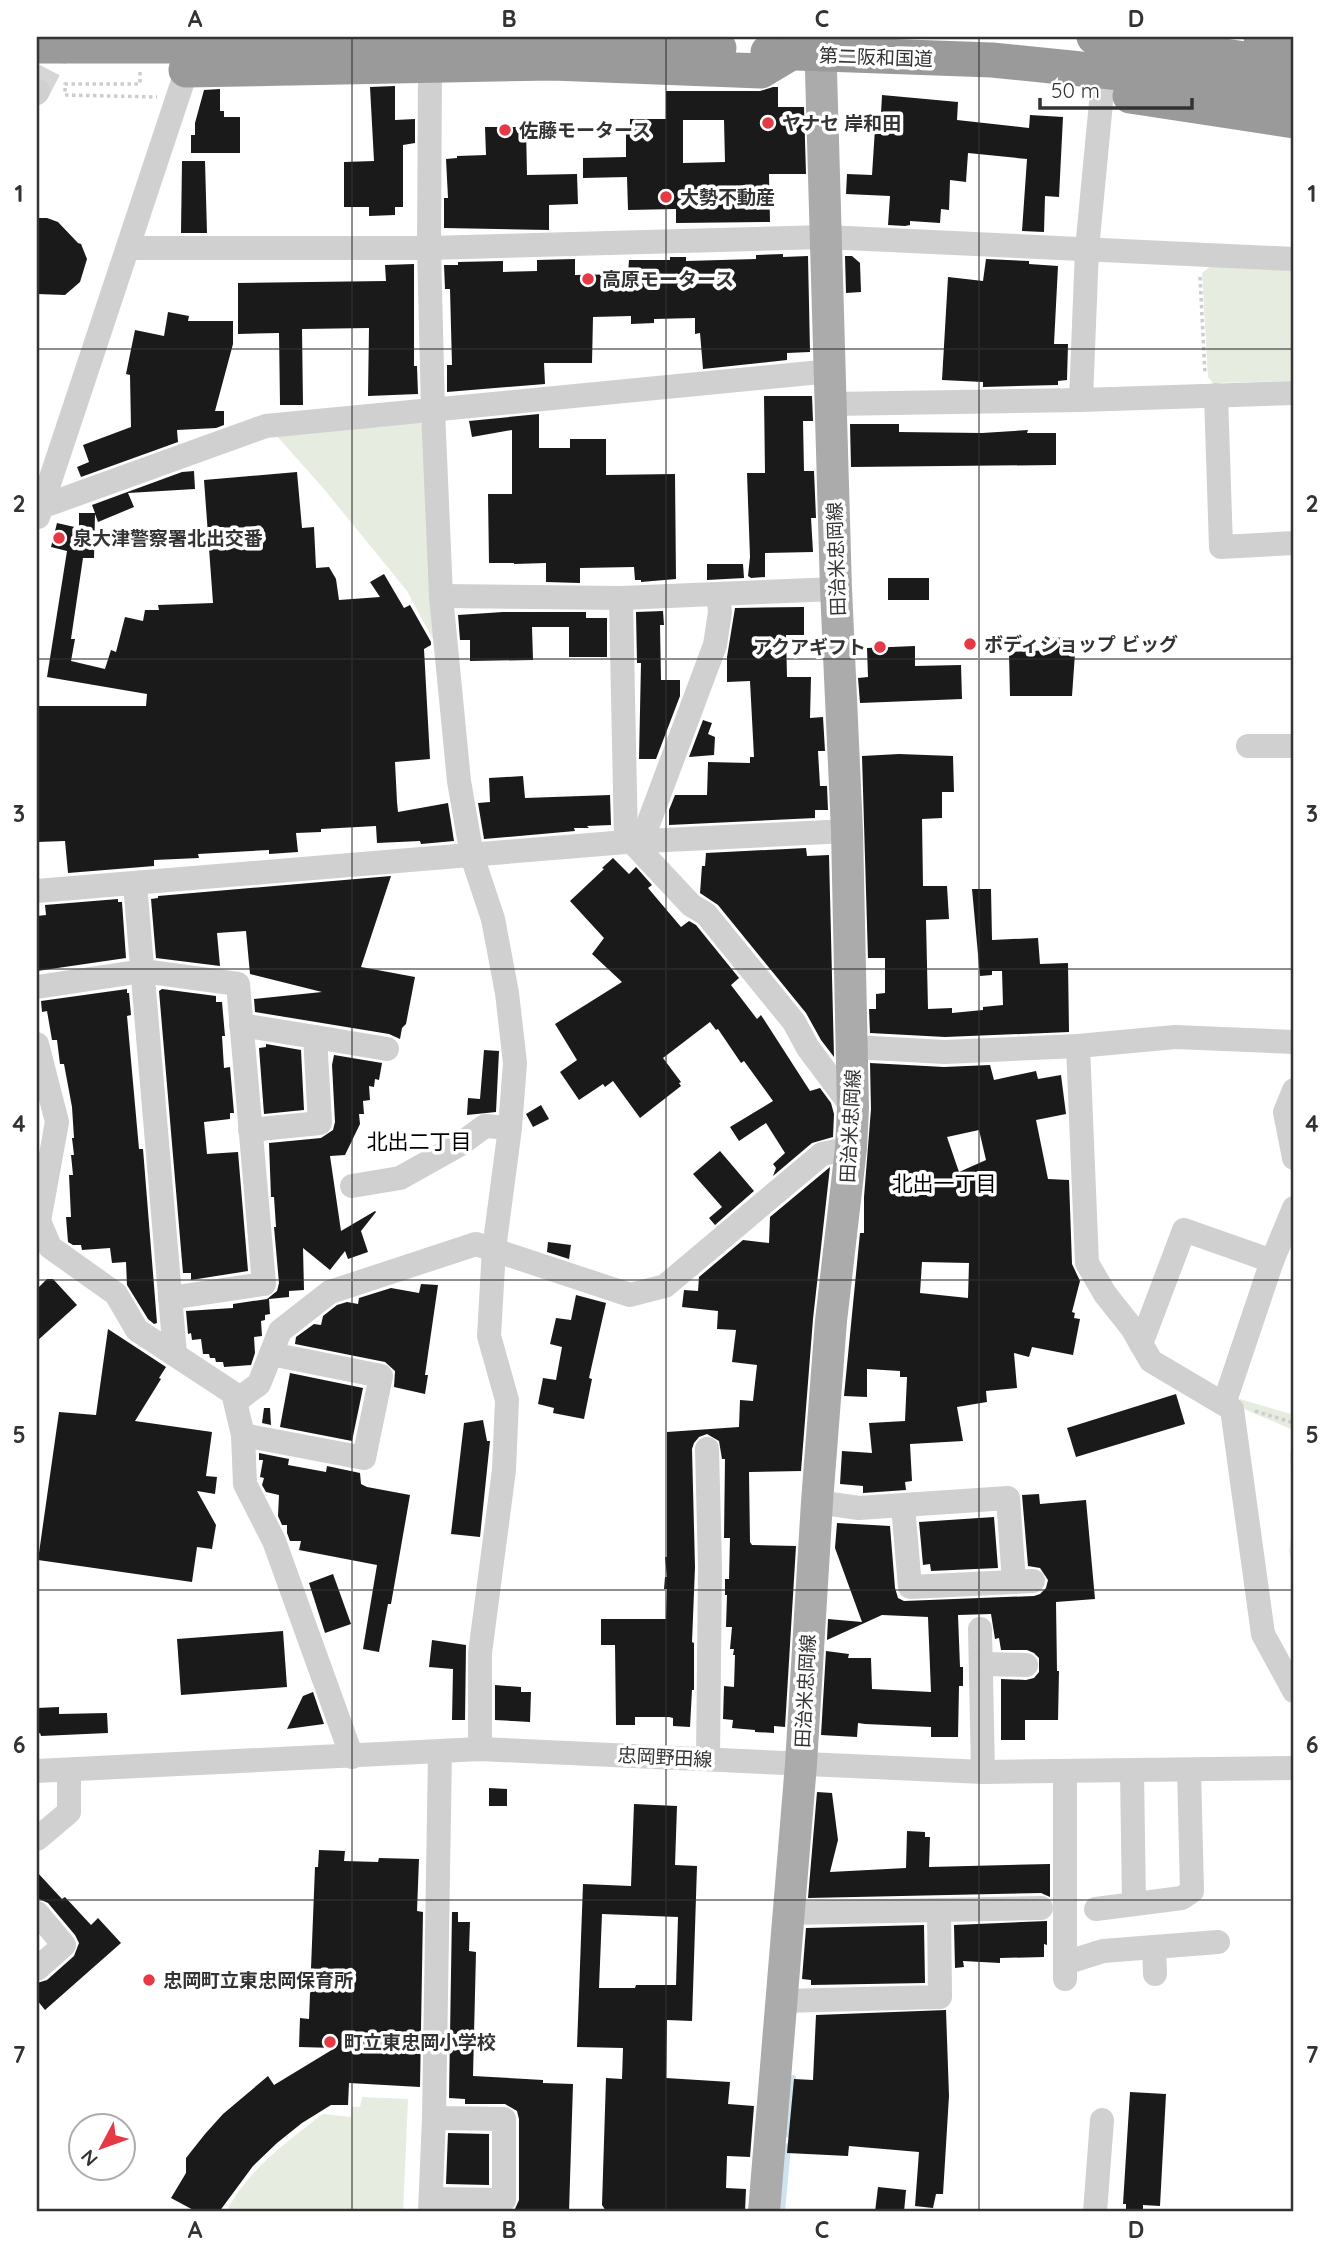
<svg xmlns="http://www.w3.org/2000/svg" width="1331" height="2249" font-family="Quicksand,'Noto Sans JP',sans-serif">
  <style>
    .green { fill: #e6ecdf }
    .lines { fill: none; stroke-linecap: round; stroke-linejoin: round }
    .stream { stroke: #cfe2ee; stroke-width: 6 }
    .building { fill: #1a1a1a; fill-rule: evenodd }
    .minor-tunnel { stroke: #d6d6d6; stroke-width: 24; stroke-dasharray: 24 12; stroke-linecap: butt }
    .path { stroke: #cdcdcd; stroke-width: 3.5; stroke-dasharray: 3.5 3.5; stroke-linecap: butt }
    .minor { stroke: #d0d0d0; stroke-width: 24 }
    .major { stroke: #ababab; stroke-width: 32 }
    .highway { stroke: #9a9a9a; stroke-width: 35 }
    .highway-bridge { stroke: #9a9a9a; stroke-width: 35 }
    .grid { fill: none; stroke: #333; stroke-width: 2; stroke-opacity: 0.55 }
    .poi-dot { fill: #e63946; stroke: #fff; stroke-width: 2.5 }
    .labels { text-anchor: middle; stroke-width: 7; stroke-linejoin: round; paint-order: stroke }
    .street-label { font-size: 19px; fill: #333; stroke: #fff }
    .poi-label { font-size: 19px; font-weight: bold; fill: #333; stroke: #fff; text-anchor: start }
    .neighbourhood-label { font-size: 21px; fill: #000; stroke: #fff }
    .neatline { fill: none; stroke: #333; stroke-width: 2.5 }
    .grid-label { font-size: 23px; text-anchor: middle; font-weight: bold; fill: #333 }
  </style>
  <rect width="100%" height="100%" fill="#fff"/>
  <!-- green -->
  <g class="green">
    <path d="M1212,265L1294,269V381L1213,383L1208,377L1202,273Z"/>
    <path d="M415,420L423,425L434,641L407,591L324,489L276,435Z"/>
    <path d="M1240,1399L1294,1415V1577L1289,1551L1293,1527L1290,1456L1293,1430L1242,1408L1238,1403Z"/>
    <path d="M362,2097L408,2099L403,2212H226C248,2170 286,2142 323,2114L351,2117L352,2107H360Z"/>
  </g>
  <g class="lines">
    <!-- stream -->
    <g class="stream">
      <path d="M789,2135L793,2078"/>
      <path d="M782,2212L788,2146"/>
    </g>
  </g>
  <!-- building -->
  <g class="building">
    <path d="M395,86V120L415,119V143L403,145V207H395V215L369,216V207H344V162L374,161L370,87Z"/>
    <path d="M773,87H778V107H804L806,174H769L770,222L676,223V209L628,210L627,177L583,178V158L626,157V126H630V119H666V91H760ZM683,120H724L725,162L683,163Z"/>
    <path d="M220,89V111H224V117H240V153H191V135H195V123L204,90Z"/>
    <path d="M882,95L958,102L957,120L1029,128L1030,115L1063,117L1059,197L1045,196L1044,232L1022,231L1027,159L968,153L966,182L950,180L949,210L941,209L940,223L910,221V225L905,226L888,225L890,196L846,194L847,174L872,175L876,113L881,114Z"/>
    <path d="M485,127H526L527,175L577,174L578,204L549,205V230L444,228V198H448L446,159L457,158V156L486,155Z"/>
    <path d="M182,161H205L207,233H181Z"/>
    <path d="M37,218H47L58,222L78,243L81,244L87,259L80,282L65,295L37,294Z"/>
    <path d="M783,254V257L808,256L810,352L787,353V360L703,369L700,333L695,334V318L654,319V323L631,324V316L593,317L592,363H544L545,384L447,392V365H452L450,289H445L444,265H458V262L503,261V272L537,271V260L575,259V275L628,274L629,260H670V257H686V261L756,259V255Z"/>
    <path d="M845,256H852L860,263L861,292L846,293Z"/>
    <path d="M986,259L1029,261V264L1058,266L1054,344H1068L1067,380L1058,381V385L983,387V382L942,380L948,277L983,281Z"/>
    <path d="M414,264V366H417L418,394L368,396L369,328L302,329L303,405H280L279,333L238,334V283L386,281L385,265Z"/>
    <path d="M168,312L189,316L188,321H233V344L215,411H224V425L216,428L177,430L178,442L81,477L77,467L89,462L83,445L131,427L130,375L126,374L135,330L164,336Z"/>
    <path d="M764,396H812L813,421H803L804,471H814L816,518H811L813,552L765,553V577L751,578L748,576L750,557L747,473H765Z"/>
    <path d="M539,414V448H570V439H606V475L675,474L676,579L641,582V580H635L634,567L580,568V583L546,582V563L514,564V563H489L488,494H512V430L472,437L469,421Z"/>
    <path d="M850,424H899V432L982,433L1028,430L1027,433H1056V465L851,467Z"/>
    <path d="M194,471L195,489L128,493L134,507L98,522L95,514L94,558H83L71,639H75L71,661L105,669L111,650L116,652L125,617L143,621L145,610H159L158,605L213,603L204,480L297,472L302,528L314,527L316,568L329,567L336,579L339,600L380,597L370,582L384,574L404,608L410,605L431,642V645L424,649L430,759L395,762L397,802L398,812L448,803L454,841L421,844L420,841L377,843L376,826L321,829V832L296,833L298,852L269,854V850L198,854L199,858L154,860V866L68,873L65,841L37,842V706H146L147,694L47,677L67,551L51,547L57,523L79,528V513H95L92,505L182,472Z"/>
    <path d="M707,564H743L744,578L707,580Z"/>
    <rect x="888" y="578" width="41" height="22"/>
    <path d="M804,607V635H786L787,677H811L810,718L823,717L825,751H818L820,786H827L828,810H815V818L669,825V810L675,795H707L708,762L750,763V757H754L750,681L727,682V657L735,608Z"/>
    <path d="M663,611L664,625H660L661,680H680V696L656,759H639L641,663H637L636,612Z"/>
    <path d="M503,612H586V618H607V657H569V627H532L533,660L470,661V640H460L458,615Z"/>
    <path d="M1053,637L1076,639L1072,696H1010L1009,652L1052,650Z"/>
    <path d="M915,646V666L961,665L962,699L860,703L858,678L868,677L867,648Z"/>
    <path d="M703,720L712,723L708,734L715,737L714,755L689,757Z"/>
    <path d="M899,754L953,756L954,792H942V818L922,819L923,886H947L949,919L926,920L928,1009L952,1008V1013L983,1010V1007L1003,1005L1002,971H992V975L980,976L972,889H991L992,940L1038,938L1040,964L1068,963L1069,1032L945,1037L870,1033L869,1009H876V994L885,993V958H868L862,756Z"/>
    <path d="M523,776L525,798L610,795L611,825L587,826L589,828H574L575,831L484,839L478,803L490,802L489,778Z"/>
    <path d="M806,848L807,856L829,855L834,1057L821,1040L806,1013L718,905L700,893L702,866H705L706,853Z"/>
    <path d="M613,858L629,874L636,867L652,885L648,888L681,927L689,921L696,925L739,978L731,985L757,1019L761,1015L810,1091L820,1088L831,1103L834,1114L833,1137L812,1143L773,1176L776,1168L773,1164L785,1153L766,1123L739,1141L730,1127L773,1101L744,1061L741,1063L718,1029L716,1030L710,1022L663,1058L681,1082L679,1083L681,1086L640,1118L613,1081L605,1087L603,1084L579,1100L560,1072L577,1060L555,1024L622,982L592,954L604,938L570,901L604,869L602,868Z"/>
    <path d="M391,876L361,967L415,977L406,1024L402,1028L400,1039L389,1034L255,1012L254,999L322,992L250,974L246,931L217,933L220,966L156,958L151,899L158,898V896Z"/>
    <path d="M118,899V902H122L126,958L37,971V916L46,915L45,905Z"/>
    <path d="M127,989V993H129L131,1015L127,1016L139,1149H143L157,1323L154,1324L148,1319L127,1285L126,1262L112,1263L110,1248L82,1250L81,1245H73L68,1242L66,1217H71L69,1175H73L71,1155H74L72,1138H74L72,1107L64,1064H60L57,1040H52L47,1011L42,1012L41,1001Z"/>
    <path d="M162,989L216,996V1002H222L225,1036H222L224,1068L230,1067L234,1113H230V1119L204,1122L207,1154L238,1152L248,1271L191,1280V1273H183L159,991Z"/>
    <path d="M266,1044L301,1050L304,1110L264,1114L259,1048L266,1047Z"/>
    <path d="M484,1050L499,1051L496,1112L467,1115L468,1098L480,1099Z"/>
    <path d="M334,1055L382,1063L379,1080L375,1079L374,1087L369,1086L370,1100L363,1101L364,1114H359L360,1124L345,1155L330,1156L341,1231L375,1211L376,1212L361,1231L368,1252L348,1259L345,1251L330,1270L303,1248L304,1290L289,1291V1297L269,1299L270,1314L265,1315V1320L261,1321L262,1336L254,1337L255,1353L251,1365L224,1367L223,1362H216L215,1358H210L209,1354H203L201,1339L192,1340L191,1333L188,1334L186,1311L233,1308V1304L267,1299L277,1291L279,1283L274,1227H276L274,1197H271L269,1143L321,1138L333,1130L335,1122L332,1065Z"/>
    <path d="M870,1063L944,1067L990,1065L994,1080L1036,1071L1038,1079L1061,1075L1066,1114L1036,1120L1048,1179L1069,1180L1072,1264L1080,1281L1072,1312L1075,1313L1074,1318L1080,1319L1073,1355L1032,1347L1029,1357L1014,1353L1017,1388L986,1391L987,1402L957,1407L963,1441L910,1444L912,1481L905,1482L906,1490L863,1493V1486L840,1484L842,1451L872,1453L869,1423L905,1421L907,1377H900V1371L867,1369V1397L844,1396L860,1233H864V1197L871,1109ZM979,1130L986,1160L959,1172L947,1137ZM922,1262L969,1263L968,1298L920,1293Z"/>
    <path d="M541,1105L549,1119L533,1127L526,1114Z"/>
    <path d="M720,1151L754,1191L715,1225L709,1218L722,1207L693,1174Z"/>
    <path d="M830,1167L813,1319L801,1471L749,1472L750,1542L752,1545L796,1546L785,1727L774,1726V1733L755,1732V1730L732,1728L733,1720L723,1719L724,1686L734,1687L735,1655H733L734,1649H730L732,1627H726L727,1595H725V1579H729L730,1538H724L725,1459H722L719,1441L707,1434L699,1437L694,1443L692,1449L695,1567L692,1642L694,1643V1690H692L690,1727L673,1726V1718L669,1717H635V1725H616L615,1645H601V1619H666L667,1589H664L665,1577H667L665,1557H667V1432L739,1427L740,1400L753,1401L757,1365L732,1362L736,1330L717,1329L718,1311L682,1307L684,1290L698,1291L699,1277L743,1240L769,1243L770,1217Z"/>
    <path d="M548,1242L571,1245L569,1259L547,1252Z"/>
    <path d="M47,1279H53L77,1305L37,1341V1289Z"/>
    <path d="M421,1284L438,1285L425,1375H428L425,1394L394,1387L395,1371L385,1362L295,1344L296,1337L314,1324L321,1325L323,1316L337,1305L347,1302L358,1304L359,1298L391,1288L419,1293Z"/>
    <path d="M576,1295L606,1303L589,1378L592,1379L584,1419L553,1413L554,1408L538,1404L543,1378L556,1380L562,1347L550,1344L556,1318L571,1320Z"/>
    <path d="M108,1329L166,1367L159,1378L161,1379L135,1421L212,1432L206,1476L217,1477L215,1494L197,1491L216,1525L212,1549L197,1547L192,1582L38,1560L59,1412L96,1415Z"/>
    <path d="M290,1373L363,1388L352,1441L280,1427Z"/>
    <path d="M1176,1394L1185,1424L1076,1457L1067,1428Z"/>
    <path d="M264,1408H270L271,1425L262,1423Z"/>
    <path d="M483,1420L487,1441H490L480,1537L451,1534L464,1423Z"/>
    <path d="M259,1453L289,1459L288,1465L326,1472L327,1466L360,1473L361,1484L367,1487L410,1495L391,1604H388L379,1652L363,1649L377,1565L299,1550L301,1541H290L287,1533V1525H282L278,1516L279,1495L266,1492L262,1485L264,1478L260,1477L263,1460H259Z"/>
    <path d="M1039,1494L1040,1504L1086,1500L1095,1599L1056,1602L1057,1671H1059L1058,1720H1025V1740H1001V1679L1026,1680L1034,1678L1039,1672V1658L1034,1653L1027,1650H1001L999,1638L995,1639L991,1614L958,1615L960,1667H963V1686H959L958,1737H931V1727L865,1724L858,1723L857,1737L821,1735L826,1651L849,1654L848,1658H871L872,1689L931,1692L928,1617L882,1615L827,1640L828,1619L862,1622L835,1548L837,1523L890,1526L895,1588L898,1598L904,1601L1034,1596L1040,1594L1046,1588L1048,1580L1040,1568L1028,1566L1022,1495Z"/>
    <path d="M994,1517L998,1568L931,1571L930,1564L923,1565L919,1522Z"/>
    <path d="M333,1574L351,1624L325,1633L309,1583Z"/>
    <path d="M283,1631L287,1687L181,1695L177,1639Z"/>
    <path d="M432,1640L466,1645L465,1720H452L453,1669L429,1667Z"/>
    <path d="M495,1685L521,1687V1692H531L530,1722L495,1720Z"/>
    <path d="M313,1692L324,1724L287,1729L303,1696Z"/>
    <path d="M59,1707V1714L107,1713L108,1733L41,1736L40,1733L37,1734V1708Z"/>
    <path d="M489,1788L507,1789V1806H489Z"/>
    <path d="M817,1792L832,1793L838,1840L830,1872L906,1868L907,1831L925,1832V1837H930L929,1867L1050,1864V1897L1041,1893L808,1898Z"/>
    <path d="M634,1804L677,1806L675,1865L697,1866L692,2021L667,2020L666,2078L730,2082L728,2104L754,2106L750,2157L727,2156L726,2188L746,2189L745,2212H630L606,2211L602,2205L606,2078L622,2079L623,2048L577,2047L583,1884L631,1886ZM602,1914L678,1917L676,1985H636L635,1988H599Z"/>
    <path d="M319,1850L345,1851L344,1861L378,1862L379,1858L419,1859L417,1911L423,1912L420,2087L349,2083L348,2105H331L302,2123L277,2143L253,2166L219,2212H197L171,2198L186,2173V2158L205,2134L223,2114L268,2076L274,2085L335,2048L299,2047L300,2018L309,2019L315,1867H318Z"/>
    <path d="M37,1872L62,1899L65,1897L91,1925L98,1918L121,1943L45,2010L37,2000V1983L47,1980L74,1956L79,1943L75,1935L48,1903L37,1898Z"/>
    <path d="M452,1912H458V1922H470L469,1951L476,1952L473,2076L543,2080V2083L573,2084L569,2212L514,2211L519,2200V2119L517,2111L505,2104H465V2099L449,2098Z"/>
    <path d="M1047,1921V1945L1044,1944V1957L1000,1958V1963L963,1961L964,1967L955,1968L954,1925Z"/>
    <path d="M924,1925L925,1983L811,1985V1980L802,1979L806,1928Z"/>
    <path d="M946,2010L949,2096L943,2194H936L933,2208L915,2206L919,2152L849,2146L848,2156L787,2153L794,2079L813,2080L816,2015Z"/>
    <path d="M1130,2092L1166,2094L1160,2206L1143,2205V2212H1126V2204H1123Z"/>
    <path d="M448,2133L489,2134V2185L446,2184Z"/>
    <path d="M878,2187L906,2190L904,2212H875Z"/>
  </g>
  <g class="lines">
    <!-- minor-tunnel -->
    <path class="minor-tunnel" d="M38,91L66,37"/>
    <!-- path -->
    <g class="path">
      <path d="M140,72V84H65V95L157,97"/>
      <path d="M1200,277L1205,374"/>
      <path d="M1255,1411L1294,1423"/>
    </g>
    <!-- minor -->
    <g class="minor">
      <path d="M430,66L429,248L433,410L441,596L459,781L472,856L493,919L507,993L515,1063L510,1128L494,1249L489,1336L507,1400L504,1470L480,1653V1749"/>
      <path d="M37,93L38,91"/>
      <path d="M128,248H429L825,237L1294,259"/>
      <path d="M1216,395L1221,547L1294,543"/>
      <path d="M1081,400L1087,249L1102,92"/>
      <path d="M832,404L1081,400L1294,393"/>
      <path d="M41,507L266,426L831,371"/>
      <path d="M38,517L191,57"/>
      <path d="M441,596L621,598L836,589"/>
      <path d="M621,598L626,842"/>
      <path d="M1248,746H1294"/>
      <path d="M633,843L691,905L706,914L794,1022L808,1048L853,1108"/>
      <path d="M641,843L715,645L720,612L718,594"/>
      <path d="M135,884L175,1354"/>
      <path d="M37,891L626,842L847,831"/>
      <path d="M37,987L143,971L238,984L264,1284L170,1298"/>
      <path d="M241,1025L315,1037L320,1123L250,1130"/>
      <path d="M315,1037L387,1049"/>
      <path d="M37,1044L57,1122L39,1221L50,1247L116,1294L137,1330L233,1393L243,1435L245,1484L274,1541L352,1757"/>
      <path d="M1078,1046L1087,1263L1105,1294L1132,1328L1151,1361L1232,1409L1263,1634L1294,1691"/>
      <path d="M853,1047L945,1052L1078,1046L1175,1037L1294,1042"/>
      <path d="M1294,1090L1285,1112L1294,1158"/>
      <path d="M352,1186L400,1178L459,1145L485,1126L510,1128"/>
      <path d="M1141,1344L1184,1230L1272,1261"/>
      <path d="M236,1401L259,1384L280,1331L330,1292L476,1244L630,1295L665,1286L822,1154L851,1148"/>
      <path d="M1224,1404L1272,1261L1294,1208"/>
      <path d="M243,1435L364,1458L381,1376L271,1354"/>
      <path d="M707,1449L710,1567L708,1759"/>
      <path d="M817,1502L859,1508L1008,1498L1014,1582"/>
      <path d="M903,1506L910,1587L1033,1581"/>
      <path d="M980,1629L983,1772"/>
      <path d="M981,1664L1026,1665"/>
      <path d="M37,1771L480,1749L983,1772L1294,1768"/>
      <path d="M1132,1771L1134,1904"/>
      <path d="M37,1839L69,1812V1770"/>
      <path d="M1096,1909L1182,1898L1192,1891L1189,1770"/>
      <path d="M37,1913L64,1945L37,1969"/>
      <path d="M788,1913L1041,1908"/>
      <path d="M1154,1947L1155,1974"/>
      <path d="M1065,1963L1103,1951L1218,1942"/>
      <path d="M1065,1979V1773"/>
      <path d="M782,2001L940,1997L939,1910"/>
      <path d="M431,2199L504,2200V2119L434,2118"/>
      <path d="M430,2212L434,2118L440,1752"/>
      <path d="M1095,2212L1102,2120"/>
    </g>
    <!-- major -->
    <path class="major" d="M764,2212L801,1764L817,1502L831,1321L851,1148L853,1108L847,831L836,589L820,37"/>
    <!-- highway -->
    <g class="highway">
      <path d="M1094,37L1294,66"/>
      <path d="M1261,37L1294,41"/>
      <path d="M768,52L992,60L1228,84L1294,93"/>
      <path d="M186,70L552,63L761,71L791,53"/>
      <path d="M1130,96L1294,121"/>
    </g>
    <!-- highway-bridge -->
    <path class="highway-bridge" d="M37,46H373L719,48"/>
  </g>
  <!-- grid -->
  <path class="grid" d="M352,37V2212M666,37V2212M979,37V2212M37,349H1294M37,659H1294M37,969H1294M37,1280H1294M37,1590H1294M37,1900H1294"/>
  <!-- markers -->
  <g class="poi-dot">
    <circle cx="768" cy="123" r="7"/>
    <circle cx="505" cy="130" r="7"/>
    <circle cx="666" cy="197" r="7"/>
    <circle cx="588" cy="279" r="7"/>
    <circle cx="59" cy="538" r="7"/>
    <circle cx="970" cy="644" r="7"/>
    <circle cx="880" cy="647" r="7"/>
    <circle cx="149" cy="1980" r="7"/>
    <circle cx="330" cy="2042" r="7"/>
  </g>
  <g class="labels">
    <!-- street labels -->
    <g class="street-label">
      <text transform="translate(876 57) rotate(2)" y="7">第二阪和国道</text>
      <text transform="translate(836 559) rotate(-92)" y="7">田治米忠岡線</text>
      <text transform="translate(850 1126) rotate(-87)" y="7">田治米忠岡線</text>
      <text transform="translate(805 1691) rotate(-87)" y="7">田治米忠岡線</text>
      <text transform="translate(665 1757) rotate(3)" y="7">忠岡野田線</text>
    </g>
    <!-- poi labels -->
    <g class="poi-label">
      <text x="782" y="130">ヤナセ 岸和田</text>
      <text x="519" y="137">佐藤モータース</text>
      <text x="680" y="204">大勢不動産</text>
      <text x="602" y="286">高原モータース</text>
      <text x="73" y="545">泉大津警察署北出交番</text>
      <text x="984" y="651">ボディショップ ビッグ</text>
      <text x="866" y="654" text-anchor="end">アクアギフト</text>
      <text x="163" y="1987">忠岡町立東忠岡保育所</text>
      <text x="344" y="2049">町立東忠岡小学校</text>
    </g>
    <!-- neighbourhood labels -->
    <g class="neighbourhood-label">
      <text x="419" y="1149">北出二丁目</text>
      <text x="944" y="1191">北出一丁目</text>
    </g>
  </g>
  <!-- border -->
  <rect width="1331" height="2249" fill="none" stroke="#ffffff" stroke-width="77"/>
  <!-- north arrow -->
  <g transform="translate(102 2147) rotate(229)"><circle r="33" fill="#ffffff" stroke="#adadad" stroke-width="2"/>
  <path d="M0-5L12 26L0 18L-12 26Z" fill="#e63946"/>
  <text y="-10" font-size="19" font-weight="bold" text-anchor="middle" fill="#333333">N</text>
  </g>
  <!-- scale -->
  <path d="M1040 98v10h152v-10" fill="none" stroke="#333333" stroke-width="3.5"/>
  <text x="1051" y="98" font-size="21" fill="#333333" stroke="#ffffff" stroke-width="5" paint-order="stroke">50 m</text>
  <rect x="38" y="38" width="1254" height="2172" class="neatline"/>
  <g class="grid-label">
    <text x="195" y="27">A</text>
    <text x="509" y="27">B</text>
    <text x="822" y="27">C</text>
    <text x="1136" y="27">D</text>
    <text x="19" y="202">1</text>
    <text x="1312" y="202">1</text>
    <text x="19" y="512">2</text>
    <text x="1312" y="512">2</text>
    <text x="19" y="822">3</text>
    <text x="1312" y="822">3</text>
    <text x="19" y="1132">4</text>
    <text x="1312" y="1132">4</text>
    <text x="19" y="1443">5</text>
    <text x="1312" y="1443">5</text>
    <text x="19" y="1753">6</text>
    <text x="1312" y="1753">6</text>
    <text x="19" y="2063">7</text>
    <text x="1312" y="2063">7</text>
    <text x="195" y="2238">A</text>
    <text x="509" y="2238">B</text>
    <text x="822" y="2238">C</text>
    <text x="1136" y="2238">D</text>
  </g>
</svg>
